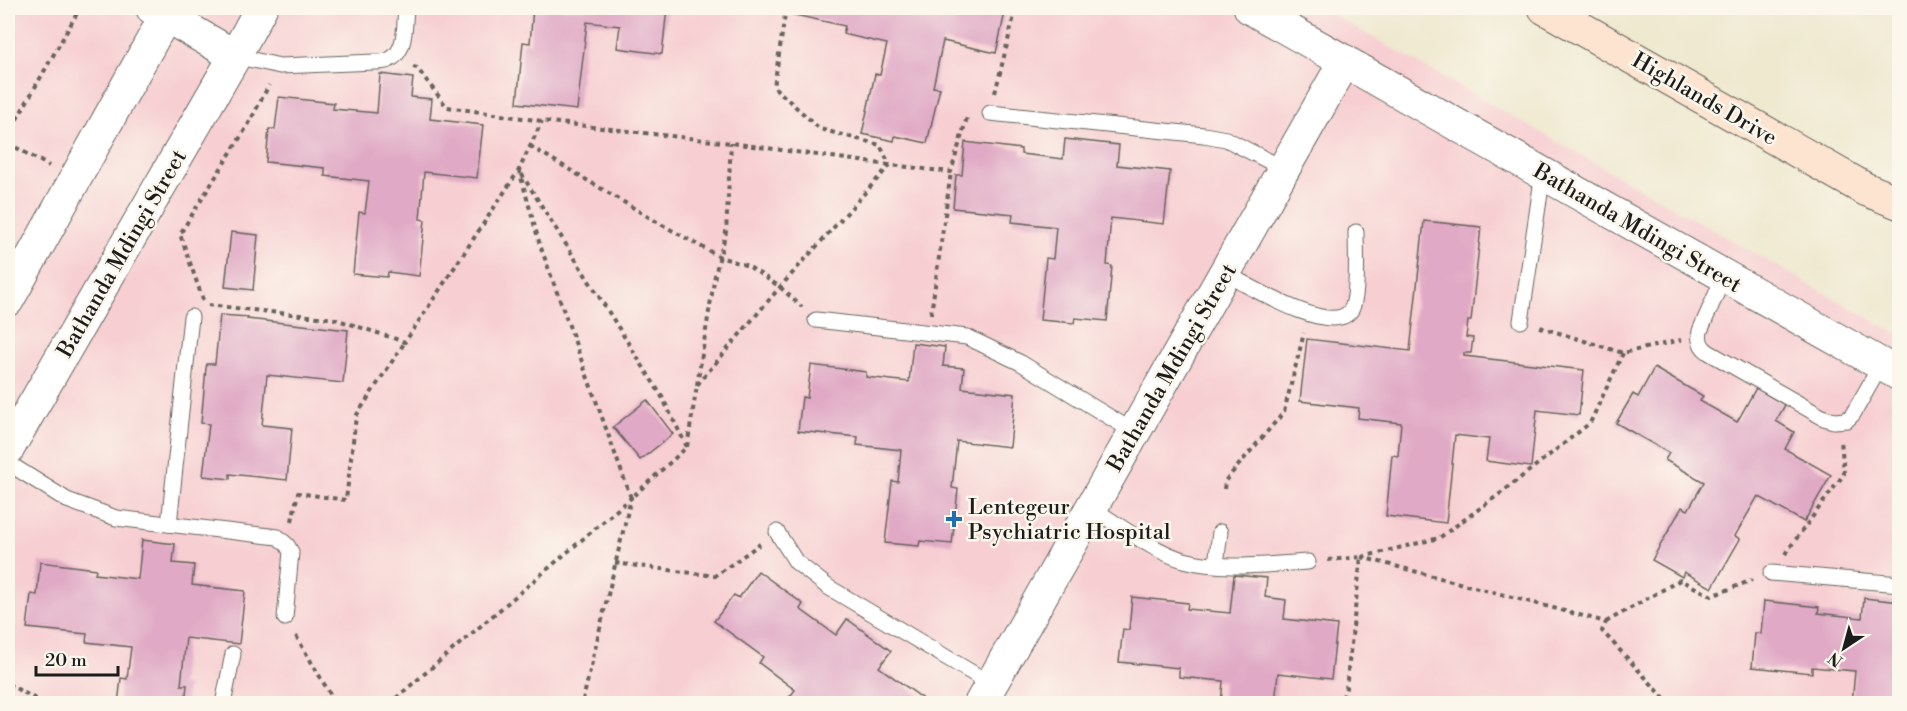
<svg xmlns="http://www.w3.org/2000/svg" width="1907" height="711" font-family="'Libre Bodoni',serif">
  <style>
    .built { fill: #f7cfd2 }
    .building { fill: #e0a9c5 }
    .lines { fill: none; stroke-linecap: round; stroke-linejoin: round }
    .service-casing { stroke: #66645b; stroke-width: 17 }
    .minor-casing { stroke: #66645b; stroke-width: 34 }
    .secondary-casing { stroke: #66645b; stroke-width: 35 }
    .path { stroke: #66645b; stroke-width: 4; stroke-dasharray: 4.5 4.5; stroke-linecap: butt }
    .service { stroke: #fff; stroke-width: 15 }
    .minor { stroke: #fff; stroke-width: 32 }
    .secondary { stroke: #fde4d1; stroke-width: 33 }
    .poi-dot { fill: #1f6fb2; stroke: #fbf7ec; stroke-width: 2 }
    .labels { text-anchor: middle; stroke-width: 5; stroke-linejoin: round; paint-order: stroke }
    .street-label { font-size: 22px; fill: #1c1c1c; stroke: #fbf7ec }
    .poi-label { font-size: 22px; fill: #1c1c1c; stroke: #fbf7ec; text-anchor: start }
  </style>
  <rect width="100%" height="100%" fill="#fbf7ec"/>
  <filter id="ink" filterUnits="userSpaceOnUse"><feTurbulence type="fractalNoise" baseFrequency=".0167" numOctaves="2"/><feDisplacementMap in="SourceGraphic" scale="12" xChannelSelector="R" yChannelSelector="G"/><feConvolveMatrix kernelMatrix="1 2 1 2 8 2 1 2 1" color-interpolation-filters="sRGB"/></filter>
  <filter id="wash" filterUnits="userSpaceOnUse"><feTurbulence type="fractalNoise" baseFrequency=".008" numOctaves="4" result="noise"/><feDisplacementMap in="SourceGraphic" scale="24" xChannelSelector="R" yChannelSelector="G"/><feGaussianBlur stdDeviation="1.35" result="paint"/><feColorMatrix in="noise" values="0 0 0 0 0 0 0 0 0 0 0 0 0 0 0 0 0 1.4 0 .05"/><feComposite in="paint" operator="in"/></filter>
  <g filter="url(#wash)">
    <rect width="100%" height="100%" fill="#efe9d0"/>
    <!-- built -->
    <path class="built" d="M8,8H1321L1899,335V703H8Z"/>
    <g id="blocks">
      <!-- building -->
      <g class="building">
        <path d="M533,8H667L662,54L617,48L620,26L587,22L577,110L517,103L523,42L530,43Z"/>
        <path d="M787,8H1006L996,53L943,41L933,87L940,88L927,143L895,136L894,141L862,134L875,74L880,75L887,44L843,34L845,26L786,13Z"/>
        <path d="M380,74L413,78L411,97L432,99L430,119L483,125L477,178L424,172L420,219L425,220L419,276L388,272L387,277L353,274L359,212L365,213L369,181L325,176V168L266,162L269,129H275L279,97L334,103L333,109L377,113Z"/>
        <path d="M1065,139L1119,145L1117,165L1170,171L1164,224L1111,218L1107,265L1112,266L1107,321L1075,318L1074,323L1040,320L1046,258L1053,259L1056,227L1012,222L1013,214L953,208L956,175H962L965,142L1021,149V154L1063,159Z"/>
        <path d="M1424,221L1481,227L1471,321H1468L1466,337L1473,338L1471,353H1464V356L1584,370L1579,415L1537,410L1531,467L1486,461L1489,439L1455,435L1446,523L1386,516L1392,455L1398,456L1401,423L1358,418L1359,408L1300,401L1307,339L1410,351Z"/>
        <path d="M231,232L258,235L253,290L225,287Z"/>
        <path d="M220,315L248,317L247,319L348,330L343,383L267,375L262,425L292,428L287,480L230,474V479L203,476L209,424L201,423L206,368L207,364H215Z"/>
        <path d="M913,343L945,347L943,366L964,368L962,388L1015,394L1010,447L957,441L952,488L958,489L952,544L920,541L919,546L885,543L892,481L898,482L901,450L857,445L858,437L798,431L802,397L807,398L811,365L866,372V377L909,382Z"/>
        <path d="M1654,368L1703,396L1700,401L1737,422L1756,388L1785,405L1776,421L1794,432L1785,449L1831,475L1804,522L1758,496L1735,536L1740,539L1712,588L1684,572L1682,577L1652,560L1682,507L1688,510L1704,482L1665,460L1669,453L1616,423L1633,394L1638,397Z"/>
        <path d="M647,400L673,434L640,460L613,427Z"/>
        <path d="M142,540L175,544L173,563L194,565L192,585L245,591L239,644L186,638L181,685H187L185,704H118L121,678L127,679L131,647L86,642L87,634L27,628L31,594L37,595L40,562L96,569L95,574L138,579Z"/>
        <path d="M758,571L803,604L800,609L836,635L847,619L891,651L879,667L922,698L918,704H784L795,690L759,663L763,657L714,621L734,595L739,598Z"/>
        <path d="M1234,575L1267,578L1265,597L1286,600L1284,619L1337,625L1331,679L1278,673L1275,704H1221L1223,681L1179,677V668L1119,662L1123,629L1129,630L1132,597L1188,603L1187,609L1230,613Z"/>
        <path d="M1864,598L1900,602V704H1852L1855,671L1812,667V673L1752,667L1755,633L1761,634L1764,601L1819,607L1818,613L1862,618Z"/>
      </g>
    </g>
  </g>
  <g filter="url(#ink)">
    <use href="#blocks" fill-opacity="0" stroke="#66645b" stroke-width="1.5"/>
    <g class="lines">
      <!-- service casing -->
      <g class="service-casing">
        <g id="service">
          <path d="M235,56L280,66L375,62C379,62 385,62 389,60C407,52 404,24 406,8"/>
          <path d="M990,113L1204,135L1226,139L1284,169"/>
          <path d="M1225,273C1246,284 1332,338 1351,310C1359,297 1356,249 1356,232"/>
          <path d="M1724,276L1700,331C1698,342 1702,348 1710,353L1824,418L1834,421L1847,420L1853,414L1881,365"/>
          <path d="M816,320L967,337L1021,363L1134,432"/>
          <path d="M1521,321L1543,173"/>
          <path d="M8,463L67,500L116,518L278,537L287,545L291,552L285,618"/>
          <path d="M1091,508C1118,524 1154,552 1184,560C1224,571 1268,564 1308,562"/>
          <path d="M169,524L191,317"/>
          <path d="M777,532L796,562L828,587L991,684"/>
          <path d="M1216,564L1220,532"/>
          <path d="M1771,573L1900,584"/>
          <path d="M223,704L233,654"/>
        </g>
      </g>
      <!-- minor casing -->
      <g class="minor-casing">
        <g id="minor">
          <path d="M152,8L235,56"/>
          <path d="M1250,8L1900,375"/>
          <path d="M8,300L170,8"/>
          <path d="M8,449L235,56L261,8"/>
          <path d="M980,704L1345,61"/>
        </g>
      </g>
      <!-- secondary casing -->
      <g class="secondary-casing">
        <path id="secondary" d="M1545,8L1865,189L1900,203"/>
      </g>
      <!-- path -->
      <g class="path">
        <path d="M786,8L774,87L820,129L880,145L889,164"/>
        <path d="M413,67L417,68L447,107L542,121L731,143L889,165"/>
        <path d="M995,93L1016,8"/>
        <path d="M8,135L80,8"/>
        <path d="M8,143L49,166"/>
        <path d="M530,146L657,222L720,257L748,266L780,287L802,307"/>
        <path d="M203,300L180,234L248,125L269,85"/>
        <path d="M208,305L335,319L405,342L519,170L542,121"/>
        <path d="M931,314L951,172"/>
        <path d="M1540,327L1623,353L1681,340"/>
        <path d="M697,385L715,275L726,232L731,143"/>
        <path d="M687,447L661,395L519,170L540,245L631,498L687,447L697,385L780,287L890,165L951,172L968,114"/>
        <path d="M1224,489L1225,481L1284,412L1304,333"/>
        <path d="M292,521L298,493L346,500L356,416L405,342"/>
        <path d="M1785,554L1844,474L1841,440"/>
        <path d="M1361,557L1606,622L1602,631L1670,704"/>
        <path d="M1362,557L1439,538L1501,493L1590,423L1623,353"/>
        <path d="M1328,560L1361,557L1346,688L1340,704"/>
        <path d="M615,563L715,576L760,544"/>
        <path d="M1606,622L1680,580L1712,596L1752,580"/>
        <path d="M296,636L336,704"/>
        <path d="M8,684L45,704"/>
        <path d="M389,704L631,498L582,704"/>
      </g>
      <!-- service -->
      <use href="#service" class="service"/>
      <!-- minor -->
      <use href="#minor" class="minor"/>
      <!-- secondary -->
      <use href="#secondary" class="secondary"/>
    </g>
  </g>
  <!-- markers -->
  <path class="poi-dot" d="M951 510h6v6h6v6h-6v6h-6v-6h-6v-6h6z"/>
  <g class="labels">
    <!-- street labels -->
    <g class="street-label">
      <text transform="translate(1705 98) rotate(30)" y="8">Highlands Drive</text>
      <text transform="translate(1638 227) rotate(30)" y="8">Bathanda Mdingi Street</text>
      <text transform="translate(121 253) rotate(-60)" y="8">Bathanda Mdingi Street</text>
      <text transform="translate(1171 367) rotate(-60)" y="8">Bathanda Mdingi Street</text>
    </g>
    <!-- poi labels -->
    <g class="poi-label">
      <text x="968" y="514">Lentegeur<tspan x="968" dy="25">Psychiatric Hospital</tspan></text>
    </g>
  </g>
  <!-- margin -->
  <rect width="1907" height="711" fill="none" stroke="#fbf7ec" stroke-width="30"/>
  <!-- north arrow -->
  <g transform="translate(1844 648) rotate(216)" stroke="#fbf7ec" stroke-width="4.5" paint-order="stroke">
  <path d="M0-4.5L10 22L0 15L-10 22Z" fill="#1c1c1c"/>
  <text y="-9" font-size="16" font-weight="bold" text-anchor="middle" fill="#1c1c1c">N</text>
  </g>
  <!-- scale -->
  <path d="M36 666v9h82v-9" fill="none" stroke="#1c1c1c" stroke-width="3"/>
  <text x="45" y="666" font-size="18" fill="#1c1c1c" stroke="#fbf7ec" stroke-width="4.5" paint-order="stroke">20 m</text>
</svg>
